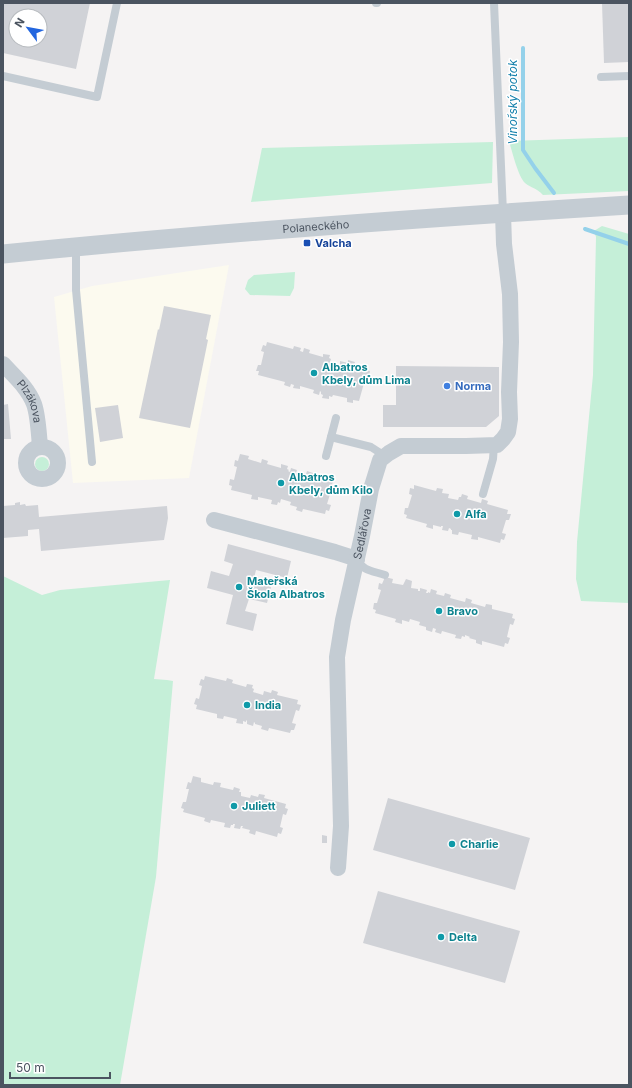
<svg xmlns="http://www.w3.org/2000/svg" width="632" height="1088" font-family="Inter,sans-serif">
<rect width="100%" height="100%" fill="#f5f3f3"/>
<polygon fill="#fcfaef" points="229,265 189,478 73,483 54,297 92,286"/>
<g fill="#c5efd8">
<path d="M629,137V191L543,195C537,188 531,188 525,183C518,176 512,151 509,141Z"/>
<polygon points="493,142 492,183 251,202 262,148"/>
<polygon points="602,226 629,234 629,603 581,601 576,579 577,542 593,375 596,237 594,231"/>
<polygon points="295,272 294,288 290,296 250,295 245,289 248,280 254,275"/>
<circle cx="42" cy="464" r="7"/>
<polygon points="3,576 42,595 60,590 170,580 154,679 167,680 173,681 156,877 120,1085 3,1085"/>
</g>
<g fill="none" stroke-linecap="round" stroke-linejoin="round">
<g stroke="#94d1ea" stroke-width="4">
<polyline points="523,48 523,150 535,168 554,193"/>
<polyline points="585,229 629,244"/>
</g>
</g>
<g fill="#d0d2d7" fill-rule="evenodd">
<path d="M3,3H90L76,69L3,53ZM16,16H40V40H16Z"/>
<polygon points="602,3 629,3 629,62 604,63"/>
<polygon points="164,306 211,315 206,339 208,340 190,428 139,418 158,329 159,330"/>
<polygon points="267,342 293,349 294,346 301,348 300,351 303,352 304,348 310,350 309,353 323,357 323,354 330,355 329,358 331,359 330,362 340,365 340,361 348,363 348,360 355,362 354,365 368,369 367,370 370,371 369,377 366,376 359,401 353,400 353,403 347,402 347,398 333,395 332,397 329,396 329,399 322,398 323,395 321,394 321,392 320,391 319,395 313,393 314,390 300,386 300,389 293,388 294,385 291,384 290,387 284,385 285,382 258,375 259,371 256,371 258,365 261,365 264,352 261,351 263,345 266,346"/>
<polygon points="396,366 499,367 499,416 486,427 383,427 383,405 396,405"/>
<polygon points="8,404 11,439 3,439 3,405"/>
<polygon points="118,405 123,438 100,442 95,408"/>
<polygon points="240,454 249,456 248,459 261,463 262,459 268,461 267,464 281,468 281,464 288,466 287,469 289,470 288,471 290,472 291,468 297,470 296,473 298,474 298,472 306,474 307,471 313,473 312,476 333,481 332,485 336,486 334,492 331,491 327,504 331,505 329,511 326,510 325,514 303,509 302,512 296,510 297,507 290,505 291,502 281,499 280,503 278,502 277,505 271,504 272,500 258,497 258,500 251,499 252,495 231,490 232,486 229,485 230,479 234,480 237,467 234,466 235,460 238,461"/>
<polygon points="414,485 436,491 437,488 443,489 442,493 449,494 448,498 458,500 459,497 461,497 462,494 468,496 467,499 481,503 482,499 488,501 487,504 508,510 507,514 511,514 509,520 506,520 502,533 506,534 504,540 501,539 500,543 478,537 478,540 471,539 472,535 459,532 458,535 452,534 452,530 451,530 451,529 449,528 448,531 442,530 443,526 441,526 441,527 433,525 433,529 426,527 427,524 406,518 407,515 404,514 405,508 408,508 412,495 409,494 410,488 414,489"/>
<polygon points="20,502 20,505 25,504 26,506 38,505 39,517 167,506 168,518 164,540 41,551 39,529 28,530 28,536 3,538 3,506 15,505 15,503"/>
<polygon points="228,544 291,561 287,578 256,570 253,582 271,587 267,603 249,599 245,611 257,614 253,631 226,624 233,595 207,588 211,571 229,576 233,564 224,561"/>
<polygon points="385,577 393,579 392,583 403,585 406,579 412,581 411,588 418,589 418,591 420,591 420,588 427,590 426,593 428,593 428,592 430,593 431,589 437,591 436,594 444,596 445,593 451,595 450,598 465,602 466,598 472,600 471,603 485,607 486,604 492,605 492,609 513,614 512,618 515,619 513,625 510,624 507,637 510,638 508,644 505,643 504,647 482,641 482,645 476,643 476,640 469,638 470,637 465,635 465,637 462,636 461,639 455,638 456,635 442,631 441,634 435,632 436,629 433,628 432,632 426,630 426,627 419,625 420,622 410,619 409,622 402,620 402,624 395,622 396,619 375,613 376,610 373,609 374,603 377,603 381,590 378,589 379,583 382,584"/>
<polygon points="205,676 226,681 227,678 233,680 232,683 246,687 247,684 253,685 252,688 254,689 253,692 263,695 264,691 271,693 272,690 278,692 277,695 298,700 297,704 301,705 299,711 296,710 292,723 296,724 294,730 291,730 290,733 269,728 268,731 261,729 262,726 255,724 255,723 254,722 253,726 247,724 247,721 246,720 246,722 243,721 243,724 236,723 237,719 224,716 223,719 217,718 217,714 196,709 197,705 194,704 196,698 199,699 202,686 199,685 201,679 204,680"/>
<polygon points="193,776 201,778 201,782 213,785 214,782 221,783 220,787 233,790 234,787 240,789 239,792 241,792 241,796 250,798 251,795 258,797 259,794 265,795 264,798 286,804 285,808 288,809 286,815 283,814 280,827 283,828 281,834 278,833 277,837 256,831 255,835 249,833 250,830 242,828 243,826 241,826 240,829 234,828 235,824 233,824 233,825 231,825 230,828 224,827 225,823 211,820 210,823 204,821 205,818 183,812 184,809 181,808 183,802 186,802 189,789 186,789 188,782 191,783"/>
<polygon points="388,798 530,838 515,890 373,850"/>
<polygon points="322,835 327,836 327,843 322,843"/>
<polygon points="378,891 520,931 505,983 363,943"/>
</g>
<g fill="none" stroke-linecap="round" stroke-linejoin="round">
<g stroke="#c4ccd3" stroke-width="8">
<polyline points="376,3 377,3"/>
<polyline points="494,3 503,213"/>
<polyline points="3,76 97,97 117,3"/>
<polyline points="601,77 629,76"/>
<polyline points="76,247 76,290 92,462"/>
<polyline points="331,437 336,418"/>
<polyline points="326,456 331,437 371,447 385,456"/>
<polyline points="483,494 493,459 494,445"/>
<path d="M357,560C363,571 373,571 385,575"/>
</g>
<g stroke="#c4ccd3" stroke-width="16">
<path id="s1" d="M3,364C14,376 28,388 34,404C38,415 39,435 40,447"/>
<circle cx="42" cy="463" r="16"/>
<polyline points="214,520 335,552 357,559"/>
<path id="s2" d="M338,868L341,826L337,657L343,620L362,536L371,489L380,460L389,453L401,446H466L497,445L503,439L508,432L510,419L509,392L511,342L510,294L504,244L503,213"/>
</g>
<path stroke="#c4ccd3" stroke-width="19" id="s3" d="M3,254C211,233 420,218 629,205"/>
</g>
<rect fill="#1a4fb4" stroke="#fff" stroke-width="1.5" x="303" y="239" width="8" height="8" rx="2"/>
<g fill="#0f9aa8" stroke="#fff" stroke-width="1.5">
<circle cx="314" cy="373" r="4"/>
<circle cx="281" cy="483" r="4"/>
<circle cx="457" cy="514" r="4"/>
<circle cx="239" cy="587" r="4"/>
<circle cx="439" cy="611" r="4"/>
<circle cx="247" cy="705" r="4"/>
<circle cx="234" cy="806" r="4"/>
<circle cx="452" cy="844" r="4"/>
<circle cx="441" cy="937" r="4"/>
</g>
<circle fill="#3f7fe0" stroke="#fff" stroke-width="1.5" cx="447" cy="386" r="4"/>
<g text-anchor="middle" stroke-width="3" stroke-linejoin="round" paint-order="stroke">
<g font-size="11" fill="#4b5460" stroke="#fff">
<text dy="4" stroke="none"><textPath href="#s3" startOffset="314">Polaneckého</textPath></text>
<text dy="4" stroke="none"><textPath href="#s1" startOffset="47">Plzákova</textPath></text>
<text dy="4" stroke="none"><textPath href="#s2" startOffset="337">Sedlářova</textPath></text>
</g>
<g font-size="11" font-weight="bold" fill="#164399" stroke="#fff" text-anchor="start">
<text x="315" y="247">Valcha</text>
</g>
<g font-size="11" font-weight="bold" fill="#0d838f" stroke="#fff" text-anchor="start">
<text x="322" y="371">Albatros<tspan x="322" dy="13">Kbely, dům Lima</tspan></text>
<text x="289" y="481">Albatros<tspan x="289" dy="13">Kbely, dům Kilo</tspan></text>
<text x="465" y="518">Alfa</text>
<text x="247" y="585">Mateřská<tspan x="247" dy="13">Škola Albatros</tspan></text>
<text x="447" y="615">Bravo</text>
<text x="255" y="709">India</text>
<text x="242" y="810">Juliett</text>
<text x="460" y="848">Charlie</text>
<text x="449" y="941">Delta</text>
</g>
<g font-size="11" font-weight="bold" fill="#366cbe" stroke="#fff" text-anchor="start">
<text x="455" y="390">Norma</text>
</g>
<g font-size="12" font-style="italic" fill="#127fab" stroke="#fff">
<text transform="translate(513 102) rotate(-90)" y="4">Vinořský potok</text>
</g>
</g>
<rect width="632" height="1088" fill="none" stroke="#4b5460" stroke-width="8"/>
<g transform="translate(28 28) rotate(302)"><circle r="19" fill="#ffffff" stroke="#b7bbbf"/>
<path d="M0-3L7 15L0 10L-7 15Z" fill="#2366df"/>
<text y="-6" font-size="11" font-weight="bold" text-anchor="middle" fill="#4b5460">N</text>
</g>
<path d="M10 1072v6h100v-6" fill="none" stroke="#4b5460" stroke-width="2"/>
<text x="16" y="1072" font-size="12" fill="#4b5460" stroke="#ffffff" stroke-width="3" paint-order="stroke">50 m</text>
</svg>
